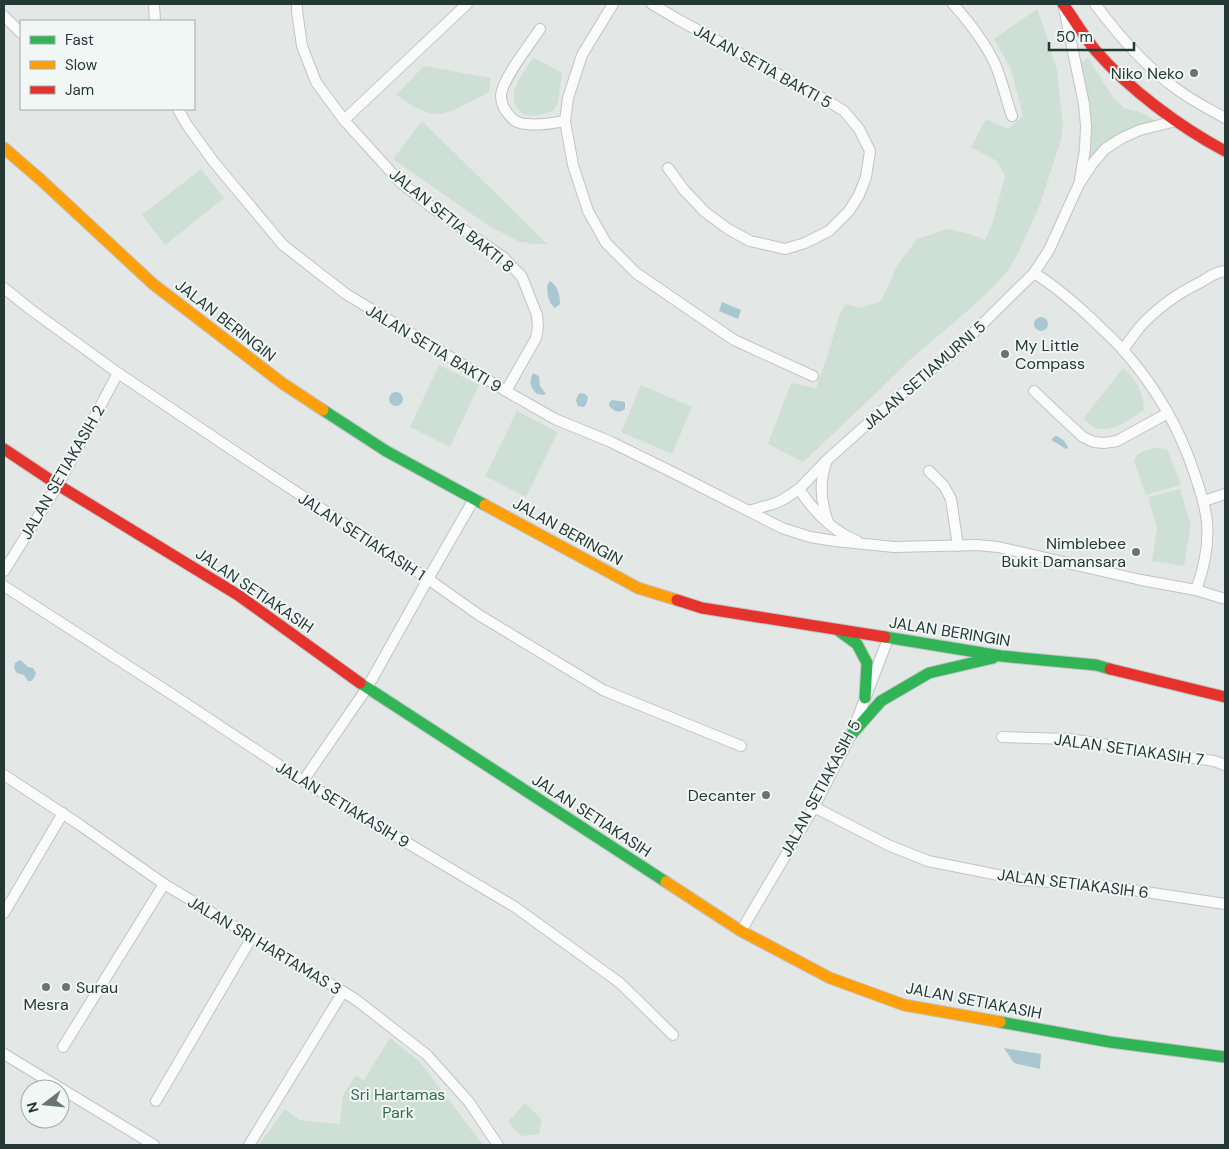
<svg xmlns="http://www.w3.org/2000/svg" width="1229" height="1149" font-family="'DM Sans',sans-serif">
<rect width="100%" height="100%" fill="#e3e7e6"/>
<g fill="#cedfd5">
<polygon points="1037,9 1046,34 1057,71 1063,125 1061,140 1039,207 1020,249 1008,271 986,294 957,320 913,357 872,397 803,462 768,444 791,383 816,388 828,354 840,313 846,304 861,308 881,301 897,266 917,239 948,229 970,234 985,240 992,225 1005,176 997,161 971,147 986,119 1008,129 1023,116 1011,69 994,39"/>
<path d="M533,57L562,73L558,102L554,110C542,116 523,120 516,106C514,102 513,97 514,91C518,79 527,68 533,57Z"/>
<polygon points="1088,58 1114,99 1124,108 1140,112 1159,123 1140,128 1085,170 1078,64"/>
<path d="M424,66L491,78L489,92C477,98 448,116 435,114C420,112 408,103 396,95Z"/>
<polygon points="422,121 547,244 533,244 518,241 489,226 393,159"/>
<polygon points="201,169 224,198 165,245 142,215"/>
<polygon points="439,365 479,385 450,447 410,427"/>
<path d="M1123,368C1136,378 1144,394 1144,410C1130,419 1109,436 1092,426C1089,424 1086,421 1083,419Z"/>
<polygon points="641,385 692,407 672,454 621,432"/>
<polygon points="517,411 558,432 526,497 485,476"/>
<path d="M1156,448L1167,449L1181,485L1146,495L1134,461C1137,451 1147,450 1156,448Z"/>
<polygon points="1180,489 1191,525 1184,566 1152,561 1157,528 1148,497"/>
<polygon points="390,1038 420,1062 483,1145 259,1145 285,1109 299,1120 340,1124 343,1095 355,1076 364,1080"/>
<polygon points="525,1103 542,1120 539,1134 521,1136 508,1122"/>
</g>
<g fill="#a9c7d1">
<path d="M550,281C558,286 560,295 560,304L555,308C547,301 548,295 547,286Z"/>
<polygon points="722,302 741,310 738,319 719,311"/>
<circle cx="1041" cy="324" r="7"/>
<path d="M533,373L539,376L540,386L546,394L544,395L537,394C531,388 528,383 533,373Z"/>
<circle cx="396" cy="399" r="7"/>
<path d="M580,393L585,394L588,397L586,405L583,407L578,406C575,401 576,397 580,393Z"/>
<path d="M612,400L625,402V409C618,414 614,411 609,406V403Z"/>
<path d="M1056,436C1062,438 1066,442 1068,448L1066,449L1051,440L1054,437Z"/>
<polygon points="20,660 24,663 28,667 33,668 36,673 34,678 31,681 28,681 24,675 17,673 14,668 15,663"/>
<polygon points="1004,1048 1041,1054 1040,1069 1014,1063"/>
</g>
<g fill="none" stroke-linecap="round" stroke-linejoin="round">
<defs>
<g id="street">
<polyline points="154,4 155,21"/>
<polyline points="297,4 297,11 302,46 316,82 344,120 400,182 434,209 503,257 522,277 537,315 538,327 536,338 506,391"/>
<polyline points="613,4 582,55 568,98 565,121 573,165 588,211 606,243 636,273 734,340 813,376"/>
<polyline points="652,4 679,20 831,103 844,111 859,129 870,151 866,177 859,195 849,211 829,231 805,243 785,249 750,241 728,229 705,212 684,190 668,168"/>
<path d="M953,4C969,22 985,42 995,64C1002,80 1006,99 1012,116"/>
<path d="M1095,4C1118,35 1147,68 1178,90C1193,101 1209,109 1225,118"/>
<polyline points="1064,8 1084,104 1086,126 1085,149 1080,179"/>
<polyline points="4,16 21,33"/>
<path d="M540,29C530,44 503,78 501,95C501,103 505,111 510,116C514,121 520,124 527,124C539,126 553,123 565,121"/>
<polyline points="178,109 187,125 213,161 283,245 346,294 506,391 555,419 611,442 674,473 782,528 810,537 835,541 894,547 977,545 998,547 1141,580 1196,590 1225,599"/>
<polyline points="344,120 467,4"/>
<path d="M1034,273C1057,287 1077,305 1096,323C1105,332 1115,341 1123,350C1155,386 1180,429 1195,475C1200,491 1206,506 1207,523C1209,546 1204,568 1196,590"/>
<polyline points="4,288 30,309 118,373 240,455 428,579 479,615 603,690 741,746"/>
<path d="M1123,350C1128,342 1134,335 1139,328C1156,309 1178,293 1201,282C1209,277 1216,272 1225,271"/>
<polyline points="1034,391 1056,412 1083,437 1094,442 1104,443 1117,441 1168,413"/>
<path d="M826,463C819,483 821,503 828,522"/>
<polyline points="929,471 944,486 951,499 958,546"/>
<path d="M799,489C814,512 832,531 857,541"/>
<polyline points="1204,501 1225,494"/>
<polyline points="749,511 776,503 784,499 799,489 827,460 884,409 917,381 954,352 1034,273 1049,250 1079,184 1093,163 1105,149 1122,138 1140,130 1176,121"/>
<polyline points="4,571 58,485 118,373"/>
<polyline points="4,586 173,695 303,781 515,907 620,983 673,1035"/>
<polyline points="1002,737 1069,739 1214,761 1225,765"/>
<polyline points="4,775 80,825 164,884 355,999 427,1055 469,1102 498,1145"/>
<polyline points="303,781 367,688 428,579 474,499"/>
<polyline points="814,807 888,845 928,861 1023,880 1106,886 1225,904"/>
<polyline points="4,913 63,813"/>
<polyline points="741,931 814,807 851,735 888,639"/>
<polyline points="63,1047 164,884"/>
<polyline points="4,1054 154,1145"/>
<polyline points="156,1101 252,937"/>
<polyline points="249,1145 343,992"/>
</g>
<g id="fast">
<polyline points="323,410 386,451 485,505"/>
<polyline points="839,631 857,644 867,663 865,698"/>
<polyline points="885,637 1001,656 1096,665 1110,669"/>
<polyline points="360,683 666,882"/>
<polyline points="851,735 881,701 929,673 993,658"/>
<polyline points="1000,1022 1110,1042 1225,1057"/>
</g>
<g id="slow">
<polyline points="4,148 41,180 153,284 282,383 323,410"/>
<polyline points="485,505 638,588 677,600"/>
<polyline points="666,882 741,931 830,978 904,1005 1000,1022"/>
</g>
<g id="jam">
<path d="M1063,4C1074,19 1084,37 1096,51C1130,90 1180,127 1225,151"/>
<polyline points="4,449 58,485 238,595 360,683"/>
<polyline points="677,600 702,608 885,637"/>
<polyline points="1110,669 1225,697"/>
</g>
</defs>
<use href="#street" stroke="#c0c4c3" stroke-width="12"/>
<use href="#fast" stroke="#c0c5c3" stroke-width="13"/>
<use href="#slow" stroke="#c0c5c3" stroke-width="13"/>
<use href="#jam" stroke="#c0c5c3" stroke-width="13"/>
<use href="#street" stroke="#fbfbfb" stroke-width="10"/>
<use href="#fast" stroke="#30b455" stroke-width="11"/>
<use href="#slow" stroke="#ff9f0a" stroke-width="11"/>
<use href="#jam" stroke="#e5322d" stroke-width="11"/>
</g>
<g fill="#677573" stroke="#f1f7f4" stroke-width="2">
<circle cx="1194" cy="73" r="5"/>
<circle cx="1005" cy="354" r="5"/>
<circle cx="1136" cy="552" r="5"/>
<circle cx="766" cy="795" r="5"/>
<circle cx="46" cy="987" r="5"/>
<circle cx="66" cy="987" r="5"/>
</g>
<g text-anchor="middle" stroke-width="4" stroke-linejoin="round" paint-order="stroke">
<g font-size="16" fill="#243835" stroke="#f1f7f4">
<text transform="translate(763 66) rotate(29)" y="6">JALAN SETIA BAKTI 5</text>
<text transform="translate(452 220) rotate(39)" y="6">JALAN SETIA BAKTI 8</text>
<text transform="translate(226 320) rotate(38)" y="6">JALAN BERINGIN</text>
<text transform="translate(434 348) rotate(31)" y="6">JALAN SETIA BAKTI 9</text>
<text transform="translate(924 375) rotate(-41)" y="6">JALAN SETIAMURNI 5</text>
<text transform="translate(62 472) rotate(-60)" y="6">JALAN SETIAKASIH 2</text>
<text transform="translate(568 531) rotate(29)" y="6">JALAN BERINGIN</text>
<text transform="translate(362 536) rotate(33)" y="6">JALAN SETIAKASIH 1</text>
<text transform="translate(255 590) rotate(34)" y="6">JALAN SETIAKASIH</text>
<text transform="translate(950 631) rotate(9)" y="6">JALAN BERINGIN</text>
<text transform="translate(1129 749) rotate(8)" y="6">JALAN SETIAKASIH 7</text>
<text transform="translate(820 788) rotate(-62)" y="6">JALAN SETIAKASIH 5</text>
<text transform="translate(343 804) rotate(31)" y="6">JALAN SETIAKASIH 9</text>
<text transform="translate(592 815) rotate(33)" y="6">JALAN SETIAKASIH</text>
<text transform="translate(1073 883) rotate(7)" y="6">JALAN SETIAKASIH 6</text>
<text transform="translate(265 945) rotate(31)" y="6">JALAN SRI HARTAMAS 3</text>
<text transform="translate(974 1000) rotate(11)" y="6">JALAN SETIAKASIH</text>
</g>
<g font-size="16" fill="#243835" stroke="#f1f7f4" text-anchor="end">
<text x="1184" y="79">Niko Neko</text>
<text x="1015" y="351" text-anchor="start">My Little<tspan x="1015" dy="18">Compass</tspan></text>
<text x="1126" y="549">Nimblebee<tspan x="1126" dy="18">Bukit Damansara</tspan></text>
<text x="756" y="801">Decanter</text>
<text x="76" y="993" text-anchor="start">Surau</text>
<text x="46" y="1010" text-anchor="middle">Mesra</text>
</g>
<g font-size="16" fill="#33694e" stroke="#f1f7f4">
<text x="398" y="1100">Sri Hartamas<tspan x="398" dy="18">Park</tspan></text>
</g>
</g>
<rect width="1229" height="1149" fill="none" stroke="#243835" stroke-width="10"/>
<rect x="20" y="20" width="175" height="90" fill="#f1f7f4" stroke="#9faba8"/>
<rect x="30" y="36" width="25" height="8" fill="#30b455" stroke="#9faba8"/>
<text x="65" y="45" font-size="15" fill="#243835">Fast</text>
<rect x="30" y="61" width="25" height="8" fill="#ff9f0a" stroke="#9faba8"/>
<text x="65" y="70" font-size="15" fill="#243835">Slow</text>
<rect x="30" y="86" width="25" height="8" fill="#e5322d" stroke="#9faba8"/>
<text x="65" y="95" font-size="15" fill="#243835">Jam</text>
<g transform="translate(45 1104) rotate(254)"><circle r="24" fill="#f1f7f4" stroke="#9faba8"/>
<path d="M0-4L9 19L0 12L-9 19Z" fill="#677573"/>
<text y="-8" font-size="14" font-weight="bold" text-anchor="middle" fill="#243835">N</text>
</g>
<path d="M1049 42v8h85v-8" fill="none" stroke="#243835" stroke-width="2.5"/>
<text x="1056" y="42" font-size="15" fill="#243835" stroke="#f1f7f4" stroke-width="4" paint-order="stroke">50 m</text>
</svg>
